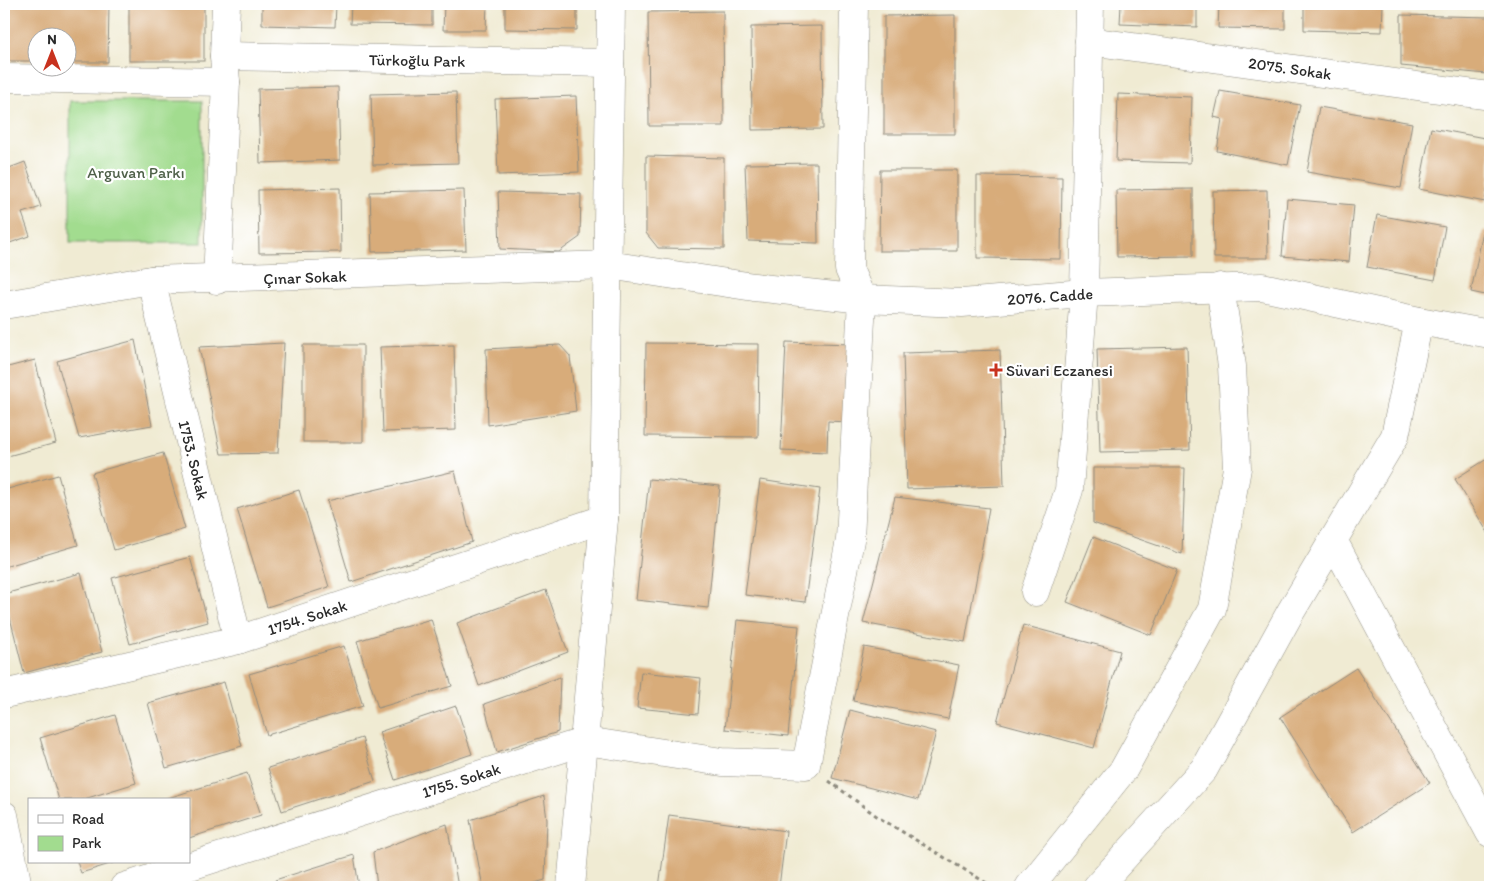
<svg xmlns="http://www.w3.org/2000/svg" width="1494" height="891" font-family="Itim,sans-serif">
<rect width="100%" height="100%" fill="#fff"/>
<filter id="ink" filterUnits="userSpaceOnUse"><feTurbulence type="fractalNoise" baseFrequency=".02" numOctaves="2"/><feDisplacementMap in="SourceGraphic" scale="10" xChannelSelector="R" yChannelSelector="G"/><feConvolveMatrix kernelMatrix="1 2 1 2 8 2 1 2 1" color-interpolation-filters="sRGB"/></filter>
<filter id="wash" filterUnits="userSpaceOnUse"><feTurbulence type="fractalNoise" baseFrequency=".0096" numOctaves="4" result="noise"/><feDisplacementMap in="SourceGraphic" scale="20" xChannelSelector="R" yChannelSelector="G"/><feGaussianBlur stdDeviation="1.12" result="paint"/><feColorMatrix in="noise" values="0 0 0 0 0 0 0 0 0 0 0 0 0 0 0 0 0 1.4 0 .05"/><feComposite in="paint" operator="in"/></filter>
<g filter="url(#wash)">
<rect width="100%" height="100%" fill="#f0ebd3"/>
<rect fill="#a2dc8f" stroke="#66845d" x="70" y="101" width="132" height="142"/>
<g id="blocks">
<g fill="#d8ac7a">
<polygon points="4,4 109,4 108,62 68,62 68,38 38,38 38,61 4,61"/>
<rect x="129" y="4" width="75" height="57"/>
<polygon points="262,4 336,4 335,27 262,25"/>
<polygon points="351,4 432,4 432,25 350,24"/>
<polygon points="444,4 487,4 486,30 443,30"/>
<polygon points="505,4 577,4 577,30 505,29"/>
<polygon points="1121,4 1197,4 1197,27 1120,24"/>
<polygon points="1219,4 1285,4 1285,29 1218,28"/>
<polygon points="1304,4 1383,4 1382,32 1304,30"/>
<polygon points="723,11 724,126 649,126 648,12"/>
<polygon points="955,15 955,134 884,134 884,16"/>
<polygon points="1401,15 1490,17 1487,74 1401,66"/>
<polygon points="822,26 823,129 752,130 751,27"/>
<polygon points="338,87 340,160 260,163 258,89"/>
<polygon points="1220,91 1300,105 1288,165 1217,151 1222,119 1214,117"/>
<polygon points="456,92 458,163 373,165 371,94"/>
<polygon points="1118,94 1192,97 1190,163 1116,161"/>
<polygon points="576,96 579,172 498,175 495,99"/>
<polygon points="1319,107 1412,123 1401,188 1307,172"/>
<polygon points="1431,128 1490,139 1490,175 1485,202 1419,189"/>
<polygon points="646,156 724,158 724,249 658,248 646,233"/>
<polygon points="25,162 41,207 22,213 30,236 4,245 4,170"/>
<polygon points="817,163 818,243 748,241 745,164"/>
<polygon points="880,170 957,170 957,251 879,251"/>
<polygon points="977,176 1062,177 1061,259 977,258"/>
<polygon points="340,188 341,252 259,253 258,190"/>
<polygon points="1193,189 1193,256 1117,257 1116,190"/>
<polygon points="464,190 466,250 372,252 370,192"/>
<polygon points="1267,190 1268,258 1214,258 1213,191"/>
<polygon points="498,192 581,194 580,237 559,252 500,249"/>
<polygon points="1287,199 1354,205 1349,262 1282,256"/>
<polygon points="1377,215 1445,227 1435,280 1367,267"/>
<polygon points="1483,231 1490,232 1490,296 1471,292"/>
<polygon points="135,340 152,425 79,438 57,361"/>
<polygon points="786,342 851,344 847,422 828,421 827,452 781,450"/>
<polygon points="284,343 278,453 221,454 199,347"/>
<polygon points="646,343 759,344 758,437 645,436"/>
<rect x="303" y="345" width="60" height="97"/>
<polygon points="454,345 456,430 383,432 380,347"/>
<polygon points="560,345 570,356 576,411 488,425 486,349"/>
<polygon points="1187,347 1190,450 1100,452 1097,349"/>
<polygon points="1000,350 1004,486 907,489 903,353"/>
<polygon points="35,360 56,443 4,457 4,368"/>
<polygon points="163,453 185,529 114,550 92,473"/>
<polygon points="1490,457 1490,536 1455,479"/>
<polygon points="1093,468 1185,468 1182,554 1093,523"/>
<polygon points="455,471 472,542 351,582 327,501"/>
<polygon points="58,475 78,545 4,567 4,490"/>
<polygon points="649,479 720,486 708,608 636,600"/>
<polygon points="760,480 820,489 805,602 745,595"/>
<polygon points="299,490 329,587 267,607 237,509"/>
<polygon points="895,497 989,508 965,642 863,623"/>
<polygon points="1093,537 1177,570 1151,635 1067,602"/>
<polygon points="190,557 208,622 130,644 112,578"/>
<polygon points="81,573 102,652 24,673 4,594"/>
<polygon points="546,590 568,652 479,686 457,623"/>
<polygon points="431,619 452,686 378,708 357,641"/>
<polygon points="737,620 799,626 788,736 725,729"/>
<polygon points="1023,625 1120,651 1094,748 997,722"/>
<polygon points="344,646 363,706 267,735 249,674"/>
<polygon points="864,647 959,665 948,719 853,701"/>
<polygon points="1356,668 1430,783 1353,832 1280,717"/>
<polygon points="641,672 701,678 698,714 637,708"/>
<polygon points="560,677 558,732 497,752 484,704"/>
<polygon points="224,682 242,746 166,768 148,703"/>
<polygon points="456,706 472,754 395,780 379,732"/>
<polygon points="850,710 936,732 918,800 832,778"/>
<polygon points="115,715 136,783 81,800 59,800 40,738"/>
<polygon points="362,738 375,781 282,811 268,768"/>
<polygon points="247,773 261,815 189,838 189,800 165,799"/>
<polygon points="544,796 547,820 545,880 521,887 483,887 470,820"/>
<polygon points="669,815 786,831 779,887 659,887"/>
<polygon points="447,824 458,887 377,887 373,852"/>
<polygon points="354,855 359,887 276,887 275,880"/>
<polygon points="77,862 113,862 113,863 81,873"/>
</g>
</g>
</g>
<g filter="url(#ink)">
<use href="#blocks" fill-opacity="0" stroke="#8e8b7f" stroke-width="1"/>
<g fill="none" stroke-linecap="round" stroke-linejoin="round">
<defs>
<g id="minor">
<polyline points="1089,41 1490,96"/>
<polyline points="224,56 610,63"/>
<polyline points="4,78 226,82"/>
<polyline points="151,280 238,640"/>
<polyline points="217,280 226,82 224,56 226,4"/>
<polyline points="4,305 151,280 608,265 754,287 862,299 962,303 1084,293 1262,287 1419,321 1490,334"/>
<polyline points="1333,540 1490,833"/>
<polyline points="1035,592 1069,490 1084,293 1090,4"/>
<polyline points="4,694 238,640 604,519"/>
<polyline points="4,815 18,887"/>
<polyline points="124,887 586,741 722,762 806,765 850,540 862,299 849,269 854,4"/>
<polyline points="571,887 604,519 611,4"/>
<polyline points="1029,887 1124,769 1212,609 1237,468 1232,366 1220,287"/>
<polyline points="1097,887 1204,769 1290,613 1395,436 1419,321"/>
</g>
</defs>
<use href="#minor" stroke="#8e8b7f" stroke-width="29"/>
<polyline stroke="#8e8b7f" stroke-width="3" stroke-dasharray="4 4" stroke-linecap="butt" points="829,781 878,817 993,887"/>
<use href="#minor" stroke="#fff" stroke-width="28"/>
</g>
</g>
<path fill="#c8321e" stroke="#fff" stroke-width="2" d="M993.5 362.5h5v5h5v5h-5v5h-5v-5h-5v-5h5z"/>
<g text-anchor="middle" stroke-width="4.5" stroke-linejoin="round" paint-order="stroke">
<g font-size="16" fill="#2b2b2b" stroke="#fff">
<text transform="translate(417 60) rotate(1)" y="6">Türkoğlu Park</text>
<text transform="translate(1290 68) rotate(8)" y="6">2075. Sokak</text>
<text transform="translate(305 277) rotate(-2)" y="6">Çınar Sokak</text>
<text transform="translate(1050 296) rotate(-4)" y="6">2076. Cadde</text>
<text transform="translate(194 460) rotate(76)" y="6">1753. Sokak</text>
<text transform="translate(307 617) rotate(-18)" y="6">1754. Sokak</text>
<text transform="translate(461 780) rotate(-18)" y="6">1755. Sokak</text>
</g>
<g font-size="16" fill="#4f6049" stroke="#fff">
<text x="136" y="178">Arguvan Parkı</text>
</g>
<g font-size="16" fill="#2b2b2b" stroke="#fff" text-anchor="start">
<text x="1006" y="376">Süvari Eczanesi</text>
</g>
</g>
<rect width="1494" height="891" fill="none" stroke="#fff" stroke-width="20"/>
<rect x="28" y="798" width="162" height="65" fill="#ffffff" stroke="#aaaaaa"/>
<rect x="38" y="815" width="25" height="8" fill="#ffffff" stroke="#aaaaaa"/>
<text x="72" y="824" font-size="15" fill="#2b2b2b">Road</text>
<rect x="38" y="836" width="25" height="15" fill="#a2dc8f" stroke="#aaaaaa"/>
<text x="72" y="848" font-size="15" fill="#2b2b2b">Park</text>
<g transform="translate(52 52)"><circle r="24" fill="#ffffff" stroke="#aaaaaa"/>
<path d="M0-4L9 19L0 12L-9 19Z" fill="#c8321e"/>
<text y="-8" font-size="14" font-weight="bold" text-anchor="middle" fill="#2b2b2b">N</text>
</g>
</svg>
